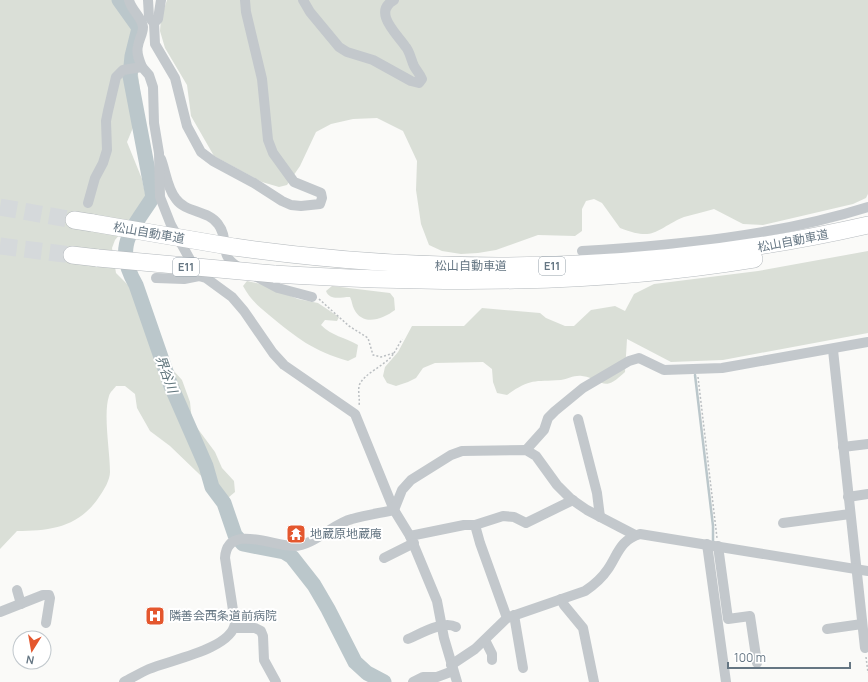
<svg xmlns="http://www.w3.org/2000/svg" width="868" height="682" font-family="Manrope,'Noto Sans JP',sans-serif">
<rect width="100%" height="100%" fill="#fafaf8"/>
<g fill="#dadfd7">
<path d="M0,0H112L132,27L142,106L127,142L142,179L146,198L133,218L115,240L112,248L116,273L132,289L157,358L172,369L182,380L190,402L192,421L215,452L222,468L234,481L235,492L229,497L222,496L170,446L150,431L137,408L135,394L125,386H116C114,389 110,392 109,396C103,414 110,451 110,472C110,480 104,490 99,497C79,527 51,531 17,531L0,549Z"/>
<path d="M167,0H868V194L866,198L853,204L763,225L743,224L714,209C705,212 694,214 684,217C655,229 656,242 620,228L602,203L594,199L586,201L582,209V231L575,236L538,235L496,250L478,253L461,254L442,251L429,245L421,224L416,190L417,161L403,131L377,118L353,119L331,124L316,132L300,166L287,185L279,187L262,182L214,156L191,116L187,85L165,48L160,31L161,18Z"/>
<path d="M868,251V333L723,360L671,362L627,339L625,372C602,394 604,379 582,376C574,375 568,379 561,380C533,382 531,378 507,395L497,393L493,382L492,369L483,362L435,363L423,368L416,378L408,382L396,386L387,383L383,376L385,367L398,352L412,326H464L482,308L540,313L546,318L565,326H574L591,310L615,306L625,311L634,294L654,284L758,271Z"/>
<path d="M247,281L261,284L298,299L318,303L339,317L337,321L325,320L321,325C332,336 344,337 358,345L356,357L348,361C313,351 297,338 269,315C258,306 250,299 243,286Z"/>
<path d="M332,286L390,293L394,298L395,310C383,319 363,327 354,309C352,305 352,301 350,297C340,297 330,301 326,291Z"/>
</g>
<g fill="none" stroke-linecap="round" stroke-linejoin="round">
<polyline stroke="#bbc7cb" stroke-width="2.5" points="695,375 713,526 713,543"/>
<path stroke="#bbc7cb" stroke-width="15" d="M119,0L139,28L132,56L130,76L153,197C132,230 113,246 136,285L171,386L206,466L212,487L224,503L235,535L243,544L284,552L292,557L314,585L328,609L355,662L367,673L384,682"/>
<g stroke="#d5d9db" stroke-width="17" stroke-dasharray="17 8" stroke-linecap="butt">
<polyline points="0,207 74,220"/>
<polyline points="0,246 72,255"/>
</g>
<defs>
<g id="motorway">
<polyline points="74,220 93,223"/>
<path d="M234,247C447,277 658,273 868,225"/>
<polyline points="72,255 98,258"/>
<path d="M274,274C434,284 596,285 754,259"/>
</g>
</defs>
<use href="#motorway" stroke="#b4b9bd" stroke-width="18"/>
<g stroke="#bbbfc2" stroke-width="1.5" stroke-dasharray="2 2" stroke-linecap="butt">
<path d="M319,299L349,326L368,338L373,355L381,357L394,353C386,366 363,373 359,386C358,393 360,399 359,406"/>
<polyline points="394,353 402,339"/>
<polyline points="698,377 717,538"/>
<polyline points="866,657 868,673"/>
</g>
<g stroke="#c3c8cc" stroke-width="10">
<path d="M129,0C131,10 142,17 143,27C143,34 139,39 138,46C136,53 139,60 142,67"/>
<polyline points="148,0 149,17 154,23 155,44 175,78 187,126 201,152 213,161 254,183 282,201 291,205 301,206 320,204 322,198 321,193 294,182 273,153 268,140 262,79 246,12 245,0"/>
<path d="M303,0L310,12L339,47L347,52L373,60L411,81L419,83L422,79C420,74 416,70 414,66C411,60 410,51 405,46C397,34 372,12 394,0"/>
<polyline points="154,23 158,19 161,0"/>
<path d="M161,159C166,172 167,188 176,199C186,213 208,210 218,224C231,241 216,255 240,268"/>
<polyline points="88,203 95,178 103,163 107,150 106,121 108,111 116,77 123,70 142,67 149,75 153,87 154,123 159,153 160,197 171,225 199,276 206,278 232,297 244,311 273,353 284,365 355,414 394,510 410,536 437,601 444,638 457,682"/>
<path d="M582,251C678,245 776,236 868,207"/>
<polyline points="255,276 278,288 312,297"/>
<polyline points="156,278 184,279 199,276"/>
<polyline points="833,350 865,648"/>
<polyline points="578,419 597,493 600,517"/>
<polyline points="843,447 868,444"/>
<polyline points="526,450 544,430 548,418 555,411 583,388 629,361 639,358 664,370 722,368 868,342"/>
<polyline points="848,497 868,494"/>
<polyline points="783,523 850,514"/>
<polyline points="475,525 480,543 507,618"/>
<polyline points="410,536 464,525 475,525 503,516 514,517 526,523 573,500"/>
<polyline points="707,544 726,682"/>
<polyline points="718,546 728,619 750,616 757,663"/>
<polyline points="384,558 414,543"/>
<polyline points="17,590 21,604"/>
<polyline points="561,599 564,605 583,628 594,682"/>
<polyline points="0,612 43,595 49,595 50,598 46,623"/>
<polyline points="514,615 523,668"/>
<polyline points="235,628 255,628 261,631 263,636 264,660 276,682"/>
<polyline points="827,629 862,624"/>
<path d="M408,639C420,634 443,620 456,627"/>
<polyline points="485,640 492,654 492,660"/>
<path d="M451,665L475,649L507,618L585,591C594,585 602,578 608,569C618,554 620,540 640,534L868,571"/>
<path d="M124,682C132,678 140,673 149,669C170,660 232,649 235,623L225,558C227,523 272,546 294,546C313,546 334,523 352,519C366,515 380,513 394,510L402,490L411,480L451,455L462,451L526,450L536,456L557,485L571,499L587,510L635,535"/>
<polyline points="413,682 423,677 437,677 453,671"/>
</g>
<use href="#motorway" stroke="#fff" stroke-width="17"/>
<defs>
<g id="motorway-bridge">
<polyline points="93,223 234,247"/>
<polyline points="98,258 274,274"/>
</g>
</defs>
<use href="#motorway-bridge" stroke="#b4b9bd" stroke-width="18" stroke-linecap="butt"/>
<use href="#motorway-bridge" stroke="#fff" stroke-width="17"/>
</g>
<defs>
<symbol id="temple-square" viewBox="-11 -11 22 22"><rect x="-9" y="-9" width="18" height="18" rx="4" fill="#e4572e" stroke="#fff"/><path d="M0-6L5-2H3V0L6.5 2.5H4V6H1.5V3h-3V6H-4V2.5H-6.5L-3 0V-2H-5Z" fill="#fff"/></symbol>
<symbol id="hospital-square" viewBox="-11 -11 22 22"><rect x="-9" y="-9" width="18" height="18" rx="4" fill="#e4572e" stroke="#fff"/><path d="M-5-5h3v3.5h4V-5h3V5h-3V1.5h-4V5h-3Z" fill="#fff"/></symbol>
</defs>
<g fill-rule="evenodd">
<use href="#temple-square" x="285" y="523" width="22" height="22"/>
<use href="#hospital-square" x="144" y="605" width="22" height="22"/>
</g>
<g text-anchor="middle" stroke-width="4" stroke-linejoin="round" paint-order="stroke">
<g fill="#fff" stroke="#939fa8" stroke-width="1">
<rect x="539" y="257" width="26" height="18" rx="3"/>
<rect x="173" y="258" width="26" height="18" rx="3"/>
</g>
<g font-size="11" font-weight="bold" fill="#657683">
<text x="552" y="270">E11</text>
<text x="186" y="271">E11</text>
</g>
<g font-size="12" fill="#657683" stroke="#fff">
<text transform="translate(149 233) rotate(10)" y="4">松山自動車道</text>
<text transform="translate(793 241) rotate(-11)" y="4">松山自動車道</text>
<text x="471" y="270">松山自動車道</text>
</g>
<g font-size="12" fill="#657683" stroke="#fff" text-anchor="start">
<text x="310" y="538">地蔵原地蔵庵</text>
<text x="169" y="620">隣善会西条道前病院</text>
</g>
<g font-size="13" font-style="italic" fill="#60757c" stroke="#fff">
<text transform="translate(167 374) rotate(70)" y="5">界谷川</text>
</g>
</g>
<g transform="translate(32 650) rotate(191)"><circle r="19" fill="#ffffff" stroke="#c1c8cd"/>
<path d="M0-3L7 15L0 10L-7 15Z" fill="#e4572e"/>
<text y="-6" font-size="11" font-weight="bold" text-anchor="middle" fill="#657683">N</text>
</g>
<path d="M728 662v6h122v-6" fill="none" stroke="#657683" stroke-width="2"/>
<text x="734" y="662" font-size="12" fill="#657683" stroke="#ffffff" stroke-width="3" paint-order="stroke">100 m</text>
</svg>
